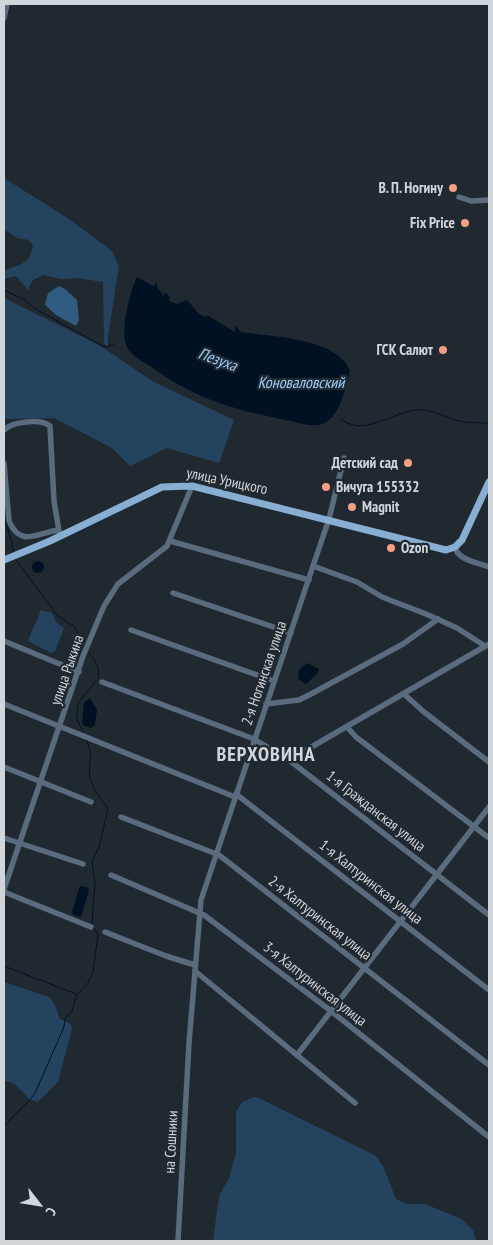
<svg xmlns="http://www.w3.org/2000/svg" width="493" height="1245" font-family="'PT Sans Narrow',sans-serif">
<rect width="100%" height="100%" fill="#212930"/>
<g fill="#24435e">
<path d="M4,178L69,219L112,251L119,266L108,336V347L104,344L103,282L78,278L61,279L43,275L33,280L28,290L16,276L4,279V271C21,263 28,266 33,246L29,240L17,238L4,229Z"/>
<polygon points="4,298 99,345 154,382 234,420 219,463 167,448 130,466 112,448 54,418 4,419"/>
<polygon points="41,610 52,613 57,623 64,628 55,651 51,653 28,641"/>
<path d="M4,982L49,997L55,1005L60,1019L71,1024L72,1029L58,1082L38,1102L30,1100C21,1091 18,1083 4,1081Z"/>
<polygon points="254,1097 259,1098 376,1156 383,1166 396,1199 407,1204 425,1204 462,1219 473,1230 476,1241 213,1241 219,1196 229,1178 236,1153 236,1112 242,1102"/>
</g>
<polygon fill="#315c82" points="59,286 65,289 77,300 79,320 76,326 56,315 45,305 48,293"/>
<g fill="#001124">
<path d="M137,277L153,286L157,283V287L164,296L165,292L170,297L169,301L178,304L187,300L199,314L206,317L207,315L235,332V325L241,332C271,337 337,337 350,371C345,389 341,415 323,424C312,428 296,422 286,420C233,409 197,400 153,368C143,361 133,358 127,347C119,332 130,292 137,277Z"/>
<circle cx="38" cy="567" r="6"/>
<polygon points="307,663 319,669 318,673 306,684 298,679 299,670"/>
<polygon points="90,698 97,710 95,725 91,728 84,726 82,722 84,702"/>
<polygon points="80,886 87,887 89,890 81,917 73,915 72,912"/>
</g>
<g fill="none" stroke-linecap="round" stroke-linejoin="round">
<g stroke="#001124" stroke-width="1">
<polyline points="4,290 25,300 34,308 104,347 114,345"/>
<path d="M341,419C362,437 393,413 415,410C431,408 444,417 459,421C468,423 479,423 489,423"/>
<polyline points="4,516 11,540"/>
<polyline points="12,542 13,552"/>
<polyline points="16,560 57,615 75,627 83,646"/>
<path d="M88,653C95,658 101,670 98,679"/>
<polyline points="83,732 77,719 78,703 96,681"/>
<polyline points="4,966 76,994"/>
<path d="M4,1126L30,1100L36,1091L64,1027L65,1019L72,1011L76,996L88,983L93,972L98,935L92,924L95,884L92,862L99,847L108,809C102,799 93,791 90,778C87,761 95,760 86,739"/>
</g>
<g stroke="#596b7d" stroke-width="5.5">
<polyline points="4,18 7,4"/>
<polyline points="459,197 471,201 489,200"/>
<path d="M4,430C12,422 40,418 50,426L54,501L60,537"/>
<path d="M4,463L9,521C20,547 36,534 58,530"/>
<polyline points="170,541 309,580"/>
<path d="M455,547C457,560 479,563 489,567"/>
<polyline points="313,566 357,582 382,597 426,614 457,628 485,646"/>
<polyline points="173,593 291,633"/>
<polyline points="131,630 274,681"/>
<polyline points="4,641 79,672"/>
<polyline points="102,682 254,739 289,760 489,915"/>
<polyline points="404,694 424,712 489,762"/>
<polyline points="4,704 235,797"/>
<polyline points="266,704 299,700 311,694 403,644 438,619"/>
<polyline points="347,727 356,737 489,838"/>
<polyline points="289,760 489,644"/>
<polyline points="4,767 91,802"/>
<polyline points="236,794 489,990"/>
<polyline points="121,817 219,855 489,1065"/>
<polyline points="4,838 83,864"/>
<polyline points="111,875 204,915 331,1011 489,1137"/>
<polyline points="4,889 83,656 104,606 118,584 167,546 192,486"/>
<polyline points="4,892 91,927"/>
<polyline points="105,932 166,956 195,965"/>
<polyline points="195,971 355,1103"/>
<polyline points="297,1055 489,807"/>
<polyline points="178,1241 189,1043 201,900 313,566 329,519 344,458"/>
</g>
<polyline stroke="#88afd3" stroke-width="7" points="4,560 50,541 162,487 192,486 446,550 455,547 462,540 489,482"/>
</g>
<g fill="#f39f85" stroke="#212930" stroke-width="2">
<circle cx="453" cy="188" r="5"/>
<circle cx="465" cy="223" r="5"/>
<circle cx="443" cy="350" r="5"/>
<circle cx="408" cy="463" r="5"/>
<circle cx="326" cy="487" r="5"/>
<circle cx="352" cy="507" r="5"/>
<circle cx="391" cy="548" r="5"/>
</g>
<g text-anchor="middle" stroke-width="4.5" stroke-linejoin="round" paint-order="stroke">
<g font-size="15" font-weight="bold" fill="#d1d6db" stroke="#212930" text-anchor="end">
<text x="443" y="193">В. П. Ногину</text>
<text x="455" y="228">Fix Price</text>
<text x="433" y="355">ГСК Салют</text>
<text x="398" y="468">Детский сад</text>
<text x="336" y="492" text-anchor="start">Вичуга 155332</text>
<text x="362" y="512" text-anchor="start">Magnit</text>
<text x="401" y="553" text-anchor="start">Ozon</text>
</g>
<g font-size="15" fill="#d1d6db" stroke="#212930">
<text transform="translate(227 481) rotate(12)" y="5">улица Урицкого</text>
<text transform="translate(67 670) rotate(-71)" y="5">улица Рыкина</text>
<text transform="translate(264 673) rotate(-71)" y="5">2-я Ногинская улица</text>
<text transform="translate(376 811) rotate(38)" y="5">1-я Гражданская улица</text>
<text transform="translate(371 882) rotate(38)" y="5">1-я Халтуринская улица</text>
<text transform="translate(320 918) rotate(38)" y="5">2-я Халтуринская улица</text>
<text transform="translate(315 984) rotate(38)" y="5">3-я Халтуринская улица</text>
<text transform="translate(171 1142) rotate(-87)" y="5">на Сошники</text>
</g>
<g font-size="16" font-style="italic" fill="#99cdfd" stroke="#212930">
<text transform="translate(218 359) rotate(20)" y="6">Пезуха</text>
<text x="301" y="388">Коноваловский</text>
</g>
<g font-size="20" font-weight="bold" letter-spacing="1" fill="#d1d6db" stroke="#212930">
<text x="266" y="761">ВЕРХОВИНА</text>
</g>
</g>
<rect width="493" height="1245" fill="none" stroke="#d1d6db" stroke-width="10"/>
<g transform="translate(40 1205) rotate(121)" stroke="#212930" stroke-width="4" paint-order="stroke">
<path d="M0-4L9 19L0 12L-9 19Z" fill="#d1d6db"/>
<text y="-8" font-size="14" font-weight="bold" text-anchor="middle" fill="#d1d6db">С</text>
</g>
</svg>
